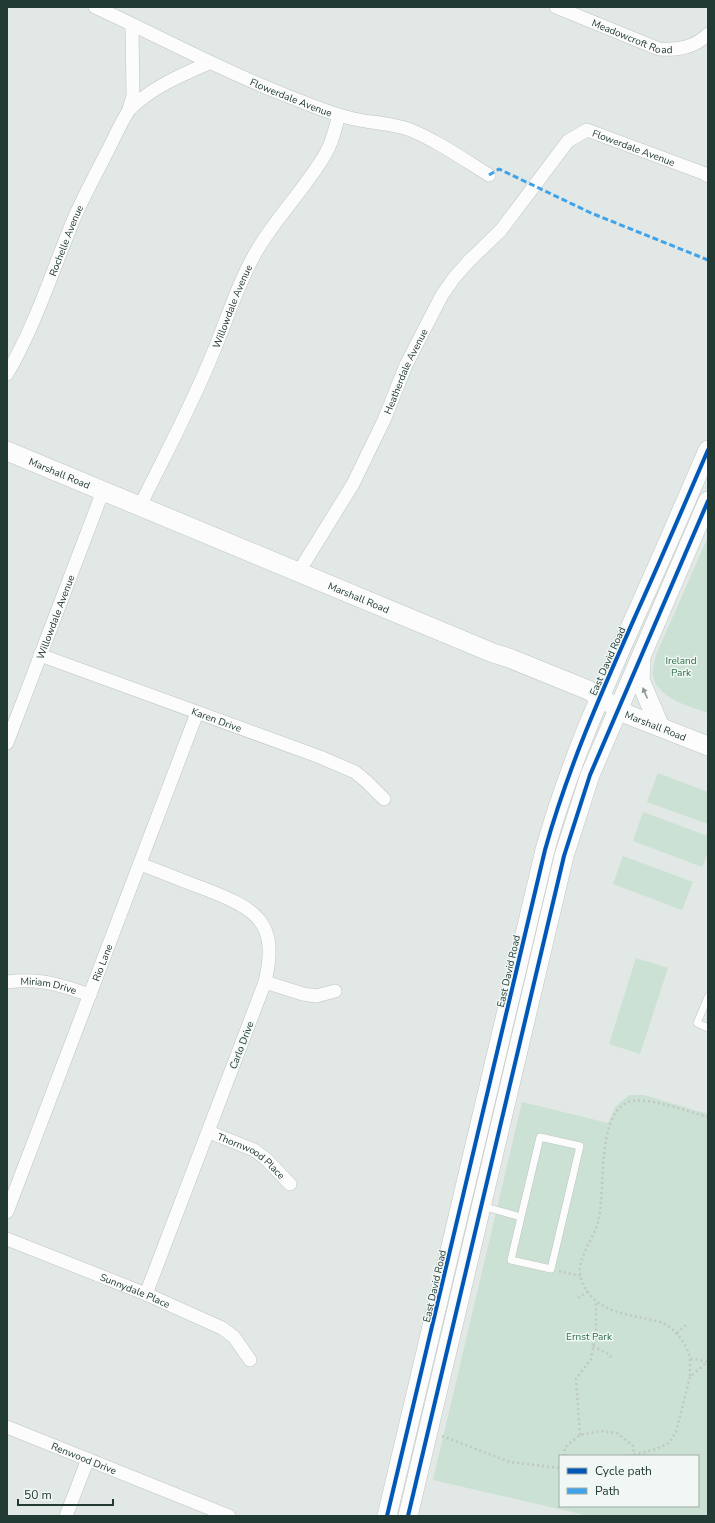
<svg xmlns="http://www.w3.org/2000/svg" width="715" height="1523" font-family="'Nunito Sans',sans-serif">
<rect width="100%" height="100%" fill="#e2e8e5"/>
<g fill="#cbe1d3" fill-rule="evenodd">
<path d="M708,537V713C689,706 658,699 653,676C652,669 655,661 656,655Z"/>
<polygon points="658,773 708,792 708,824 647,802"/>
<polygon points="643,812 708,836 708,852 702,867 633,841"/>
<polygon points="623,856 693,882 682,910 613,884"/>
<polygon points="636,958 668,968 640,1054 609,1044"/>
<path d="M629,1095H644L708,1114V1516H589L433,1480L522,1102L608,1123L615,1107ZM560,1456H698V1506H560Z"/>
</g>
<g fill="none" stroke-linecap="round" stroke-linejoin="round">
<defs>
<g id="lane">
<polyline points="708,997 697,1023 708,1028"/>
<polyline points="482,1206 521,1217 540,1137 580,1146 551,1269 511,1260 521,1217"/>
</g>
<g id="street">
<path id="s1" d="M95,7C159,36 220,70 285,95C308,104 330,114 354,119C372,123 390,123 408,129C436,140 463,159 489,175"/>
<path id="s2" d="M556,7L659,49C678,50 694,48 708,34"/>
<polyline points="129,109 133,96 132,25"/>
<path id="s3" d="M7,374C35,326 52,272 73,221C83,197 96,174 108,150C113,141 125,113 131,108C153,87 181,75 209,63"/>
<path id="s4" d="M140,506C165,455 192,405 213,353C227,319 238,283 256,252C276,217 306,188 326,153C333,141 335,128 339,115"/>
<path id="s5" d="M298,573L353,484L384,420L406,365L442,295L454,278L468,262L501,230L568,141L587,130L703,173L708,176"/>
<path id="s6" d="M40,655L320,757L355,772L366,781L384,799"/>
<path id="s7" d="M7,743L103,491"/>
<path d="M140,864C162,872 183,881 205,889C257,909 279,922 265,982L146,1294"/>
<path id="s8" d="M7,982C41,978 58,984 90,995"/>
<polyline points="265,982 303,994 316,996 335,991"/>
<path id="s9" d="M209,1132L254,1150L266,1159L290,1184"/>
<path id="s10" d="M7,1212L197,713"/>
<path id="s11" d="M7,1239L146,1294L222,1328L234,1337L250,1360"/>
<path id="s12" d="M7,1427L229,1516"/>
<polyline points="66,1516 88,1459"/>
</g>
<g id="secondary">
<path id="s13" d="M7,451L493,653L509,658L588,690L629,715L708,746"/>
<polyline points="641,661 640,680 660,727"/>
<path d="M387,1516L545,850C568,767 603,689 638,610C662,557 685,503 708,450"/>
<polyline points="408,1516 564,856 590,775 708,501"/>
</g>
</defs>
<use href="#lane" stroke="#bfc5c2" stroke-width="8"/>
<use href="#street" stroke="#bfc5c2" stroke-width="14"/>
<use href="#secondary" stroke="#bec6c3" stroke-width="20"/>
<g stroke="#c0c8c5" stroke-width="2.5" stroke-dasharray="2 3" stroke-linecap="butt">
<path d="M708,1117C690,1112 641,1094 626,1103C597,1118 605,1190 599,1218C596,1235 582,1250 580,1268C579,1278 584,1288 591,1296C605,1312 628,1315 648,1319C653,1321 659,1321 663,1323C676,1330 687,1344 690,1358L708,1362"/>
<polyline points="559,1271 580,1276"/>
<polyline points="578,1298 588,1291"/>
<polyline points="677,1333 687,1324"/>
<polyline points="593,1346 610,1355 611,1358"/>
<polyline points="690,1376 690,1358"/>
<polyline points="580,1435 576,1379 591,1359 596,1331 596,1301"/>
<polyline points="442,1436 510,1462 560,1468"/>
<polyline points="564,1456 565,1447 580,1435 601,1431 617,1433 633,1446 634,1454"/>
<polyline points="629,1456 656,1449 669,1443 676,1432 690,1377 706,1363"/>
</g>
<use href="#lane" stroke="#fbfcfb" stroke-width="7"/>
<use href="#street" stroke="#fbfcfb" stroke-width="13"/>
<use href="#secondary" stroke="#fbfcfb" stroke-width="19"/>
<polyline stroke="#3ea3eb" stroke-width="3" stroke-dasharray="6 3" stroke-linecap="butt" points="489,175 499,169 591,213 708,260"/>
<defs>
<g id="cycleway">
<path d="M387,1516L545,850C568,767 603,689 638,610C662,557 685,503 708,450"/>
<polyline points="408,1516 564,856 590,775 708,501"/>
</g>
</defs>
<use href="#cycleway" stroke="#f0f7f4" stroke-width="6"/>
<use href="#cycleway" stroke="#0057b8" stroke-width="4"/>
</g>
<defs><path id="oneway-solid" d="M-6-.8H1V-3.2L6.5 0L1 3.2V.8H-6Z"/></defs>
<use fill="#8e9b98" href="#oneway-solid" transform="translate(645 693) rotate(-113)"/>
<g text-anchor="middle" stroke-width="3" stroke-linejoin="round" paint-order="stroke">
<g font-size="10" fill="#213a34" stroke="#f0f7f4">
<text dy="4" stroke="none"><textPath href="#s2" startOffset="82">Meadowcroft Road</textPath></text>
<text dy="4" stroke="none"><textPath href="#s1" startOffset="216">Flowerdale Avenue</textPath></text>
<text dy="4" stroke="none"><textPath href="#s5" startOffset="585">Flowerdale Avenue</textPath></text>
<text dy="4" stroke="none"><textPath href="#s3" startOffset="146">Rochelle Avenue</textPath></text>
<text dy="4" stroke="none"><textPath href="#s4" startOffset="220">Willowdale Avenue</textPath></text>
<text dy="4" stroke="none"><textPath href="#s5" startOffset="229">Heatherdale Avenue</textPath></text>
<text dy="4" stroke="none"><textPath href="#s13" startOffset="57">Marshall Road</textPath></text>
<text dy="4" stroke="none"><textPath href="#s13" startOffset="381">Marshall Road</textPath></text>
<text dy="4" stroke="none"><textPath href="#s7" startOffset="135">Willowdale Avenue</textPath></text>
<text transform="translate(607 661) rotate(-66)" y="4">East David Road</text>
<text dy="4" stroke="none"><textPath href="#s6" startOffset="188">Karen Drive</textPath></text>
<text dy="4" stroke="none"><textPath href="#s13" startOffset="705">Marshall Road</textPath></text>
<text dy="4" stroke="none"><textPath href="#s10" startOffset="267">Rio Lane</textPath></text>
<text transform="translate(508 971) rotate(-77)" y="4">East David Road</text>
<text dy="4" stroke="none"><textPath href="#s8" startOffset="42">Miriam Drive</textPath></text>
<text transform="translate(241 1045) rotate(-69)" y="4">Carlo Drive</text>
<text dy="4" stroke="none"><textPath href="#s9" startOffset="49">Thornwood Place</textPath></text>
<text transform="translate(434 1286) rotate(-77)" y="4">East David Road</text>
<text dy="4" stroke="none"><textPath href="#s11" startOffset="138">Sunnydale Place</textPath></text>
<text dy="4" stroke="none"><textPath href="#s12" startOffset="83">Renwood Drive</textPath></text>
</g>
<g font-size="10" fill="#2d6f49" stroke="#f0f7f4">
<text x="681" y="664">Ireland<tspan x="681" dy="12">Park</tspan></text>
<text x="589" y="1340">Ernst Park</text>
</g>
</g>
<rect width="715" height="1523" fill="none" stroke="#213a34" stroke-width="16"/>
<rect x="559" y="1455" width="140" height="52" fill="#f0f7f4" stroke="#9daba7"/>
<rect x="567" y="1468" width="20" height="6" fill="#0057b8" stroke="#9daba7"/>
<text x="595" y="1475" font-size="12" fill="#213a34">Cycle path</text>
<rect x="567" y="1488" width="20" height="6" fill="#3ea3eb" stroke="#9daba7"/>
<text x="595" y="1495" font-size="12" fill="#213a34">Path</text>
<path d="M18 1499v6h95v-6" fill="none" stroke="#213a34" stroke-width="2"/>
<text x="24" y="1499" font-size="12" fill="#213a34" stroke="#f0f7f4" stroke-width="3" paint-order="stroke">50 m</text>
</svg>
